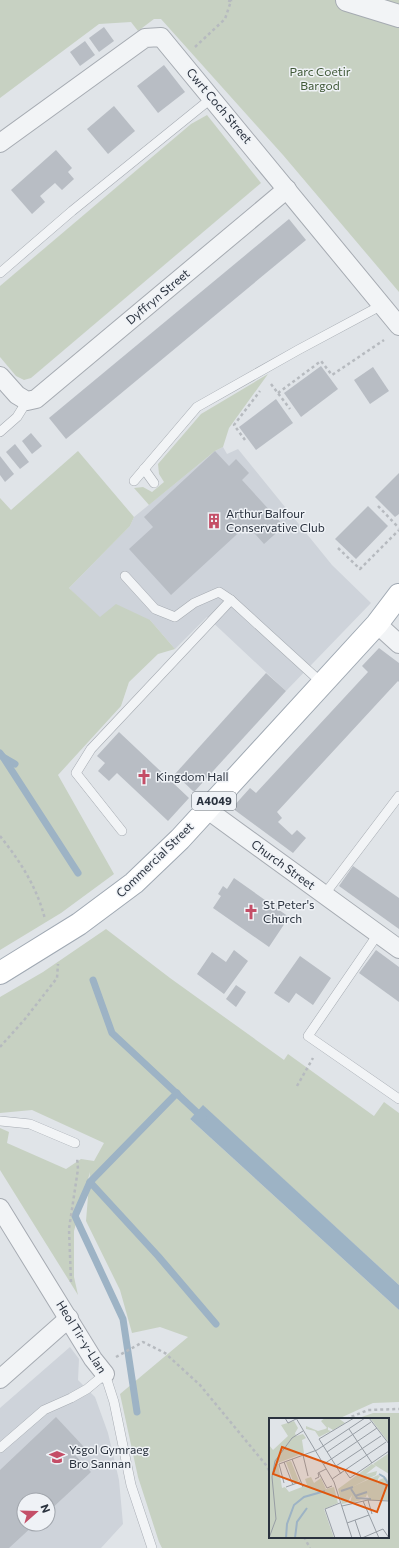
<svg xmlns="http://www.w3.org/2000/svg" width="399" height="1548" font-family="Commissioner,sans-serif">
<rect width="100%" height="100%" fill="#e0e4e8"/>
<g fill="#ced3da" fill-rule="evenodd">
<polygon points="223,447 227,454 238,449 332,565 371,603 286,691 207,617 175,649 150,620 100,618 69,588 130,526 134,517 215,451"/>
<path d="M70,1347L79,1359L78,1380L95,1397L108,1433L119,1480L123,1524L101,1548H0V1408ZM24,1500H48V1524H24Z"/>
</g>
<g fill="#c7d1c2">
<polygon points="0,0 399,0 399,292 283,155 161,19 154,19 138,31 131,22 99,24 0,98"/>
<polygon points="207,115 261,183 31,378 24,380 16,376 0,357 0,286 191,124"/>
<polygon points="268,374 229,428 223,447 215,451 149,505 134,488 143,487 152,492 164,482 159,474 158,464 201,414"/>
<polygon points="78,451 134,517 130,526 69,588 100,617 116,604 150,620 175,649 158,654 129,682 121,706 58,775 114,874 61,913 0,950 0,498 11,510"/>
<polygon points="106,929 170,978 284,1060 288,1054 374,1116 384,1102 399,1113 399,1285 203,1106 190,1119 399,1310 399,1402 373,1403 338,1419 270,1419 270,1537 388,1537 388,1419 356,1419 373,1413 399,1413 399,1548 162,1548 159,1542 138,1477 120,1394 188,1337 160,1327 132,1333 120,1290 86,1221 90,1172 74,1231 74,1277 78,1295 0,1170 0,1128 9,1132 7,1143 66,1169 81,1159 94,1161 104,1143 32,1110 0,1113 0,997 43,972"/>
</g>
<polygon fill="#9db3c5" points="203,1105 399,1285 399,1310 190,1119"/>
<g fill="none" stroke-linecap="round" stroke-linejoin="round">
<g stroke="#9db3c5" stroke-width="7">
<polyline points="0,753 3,757 15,764"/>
<polyline points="3,757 78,873"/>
<polyline points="93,980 112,1033 203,1118"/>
<polyline points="90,1182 158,1256 216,1324"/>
<polyline points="137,1412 123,1319 75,1216 90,1182 177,1093"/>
</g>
</g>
<g fill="#b8bdc4">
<polygon points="104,27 114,41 99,52 89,38"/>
<polygon points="85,41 95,55 80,66 70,52"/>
<polygon points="164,65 185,92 158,113 137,86"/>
<polygon points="114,106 135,131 108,154 87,129"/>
<polygon points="56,150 72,168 68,172 74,179 62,190 55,183 40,196 45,202 32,214 11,190"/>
<polygon points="289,219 306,240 66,439 49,418"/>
<polygon points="321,366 338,389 301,417 284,393"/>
<polygon points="373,367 389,391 370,404 354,380"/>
<polygon points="276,399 293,423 256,450 239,427"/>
<polygon points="31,433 42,446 32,454 22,441"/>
<polygon points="15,444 29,462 20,469 6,452"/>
<polygon points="215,451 229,466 236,459 249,473 242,480 284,526 264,544 247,525 171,595 129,549 153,527 144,517"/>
<polygon points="0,456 14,474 5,482 0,475"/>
<polygon points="399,473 399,514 395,517 375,497"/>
<polygon points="368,506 388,526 356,559 335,539"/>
<polygon points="379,648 399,663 399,682 398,681 277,812 282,818 278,822 292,835 297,830 306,838 293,853 232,808 250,788 256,793 368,672 362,666"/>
<polygon points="266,673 286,691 194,792 175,774"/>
<polygon points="119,732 189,798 168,821 117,773 109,781 98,771 105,763 97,756"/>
<polygon points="353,866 399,898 399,929 339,886"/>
<polygon points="234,878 289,917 269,947 213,908 221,896 218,894 223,886 227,889"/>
<polygon points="234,950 248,961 224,994 197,974 212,952 226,962"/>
<polygon points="376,950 399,967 399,1002 359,973"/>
<polygon points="300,956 331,978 313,1005 296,993 289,1003 274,993"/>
<polygon points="236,985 246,992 236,1007 226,999"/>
<polygon points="56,1417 84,1447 75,1455 91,1472 48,1512 48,1500 24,1500 24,1524 35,1524 9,1548 0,1548 0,1470"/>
</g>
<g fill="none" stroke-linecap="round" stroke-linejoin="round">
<defs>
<g id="service">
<polyline points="0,273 72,211 213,97"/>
<polyline points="0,432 17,417 27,401"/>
<polyline points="144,469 154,483"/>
<polyline points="134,481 197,407 298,350 382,305"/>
<polyline points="125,576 155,609 175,617 194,603 219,592 231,600 323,684"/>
<polyline points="122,831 76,773 91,749 231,600"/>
<polyline points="324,895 399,796"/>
<polyline points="378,934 308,1036 399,1099"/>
<polyline points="0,1121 30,1124 75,1143"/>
<polyline points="0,1448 44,1410 71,1398 87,1389 105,1374 114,1402 131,1485 152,1548"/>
</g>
<g id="minor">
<polyline points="0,143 145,38 161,37 399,326"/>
<polyline points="0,376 17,395 27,401 36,399 287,189"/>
<polyline points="377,624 399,644"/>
<polyline points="207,808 216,816 399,949"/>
<polyline points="0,1208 93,1359 105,1374"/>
<polyline points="0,1379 69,1318"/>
</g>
<polyline id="tertiary" points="347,0 399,16"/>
<polyline id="primary" points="0,973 79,924 134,883 180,839 377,624 399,595"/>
</defs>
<use href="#service" stroke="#a6abb2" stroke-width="10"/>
<use href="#minor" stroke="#a6abb2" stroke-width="20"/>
<use href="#tertiary" stroke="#a6abb2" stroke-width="24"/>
<use href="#primary" stroke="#a0a9b3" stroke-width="24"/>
<g stroke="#b6babf" stroke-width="2.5" stroke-dasharray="3 3" stroke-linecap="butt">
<polyline points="195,47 225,19 231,1 226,0"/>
<polyline points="271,384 290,409"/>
<polyline points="278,393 321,361 332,375 384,340"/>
<polyline points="245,440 234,425 260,391"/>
<polyline points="378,506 399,528"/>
<polyline points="338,548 360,569 399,530"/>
<path d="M0,836C20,861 37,887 45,919"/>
<polyline points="0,1047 25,1019 57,978 58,964"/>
<polyline points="297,1086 313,1058"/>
<polyline points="71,1282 69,1229 78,1169 77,1157"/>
<polyline points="116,1357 143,1342 165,1353 200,1385 266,1465 270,1472"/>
<polyline points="346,1419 368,1410 399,1409"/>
<polyline points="304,1537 310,1548"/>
</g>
<use href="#service" stroke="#f2f4f6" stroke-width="9"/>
<use href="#minor" stroke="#f2f4f6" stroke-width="18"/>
<use href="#tertiary" stroke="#f2f4f6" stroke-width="22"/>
<use href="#primary" stroke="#fff" stroke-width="22"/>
</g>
<defs>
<symbol id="building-bare" viewBox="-9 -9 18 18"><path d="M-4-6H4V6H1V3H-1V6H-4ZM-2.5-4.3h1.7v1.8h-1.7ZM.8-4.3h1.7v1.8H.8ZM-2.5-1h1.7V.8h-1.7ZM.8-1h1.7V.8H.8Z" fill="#c44e67" stroke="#eff2f6" stroke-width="2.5" paint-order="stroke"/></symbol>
<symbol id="church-bare" viewBox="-9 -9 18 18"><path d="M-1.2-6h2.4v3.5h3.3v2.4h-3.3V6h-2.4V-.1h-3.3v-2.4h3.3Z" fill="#c44e67" stroke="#eff2f6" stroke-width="2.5" paint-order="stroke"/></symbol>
<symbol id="school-bare" viewBox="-9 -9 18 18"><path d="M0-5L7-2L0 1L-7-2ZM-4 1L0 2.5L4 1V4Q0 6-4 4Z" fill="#c44e67" stroke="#eff2f6" stroke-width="2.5" paint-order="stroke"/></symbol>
</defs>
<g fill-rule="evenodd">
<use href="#building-bare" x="203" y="510" width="22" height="22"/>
<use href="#church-bare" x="133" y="766" width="22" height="22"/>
<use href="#church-bare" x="240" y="901" width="22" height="22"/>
<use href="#school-bare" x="46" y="1446" width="22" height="22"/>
</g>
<g text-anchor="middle" stroke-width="3" stroke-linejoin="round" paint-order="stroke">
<rect fill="#eff2f6" stroke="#656c75" stroke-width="1" x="192" y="792" width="44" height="18" rx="3"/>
<g font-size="11" font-weight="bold" fill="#2a323e">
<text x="214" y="805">A4049</text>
</g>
<g font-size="12" fill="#405938" stroke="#eff2f6">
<text x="320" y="76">Parc Coetir<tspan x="320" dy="14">Bargod</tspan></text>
</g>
<g font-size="12" fill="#2a323e" stroke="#eff2f6">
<text transform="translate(219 106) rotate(50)" y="4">Cwrt Coch Street</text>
<text transform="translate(158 297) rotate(-40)" y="4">Dyffryn Street</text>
<text transform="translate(155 860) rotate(-44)" y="4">Commercial Street</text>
<text transform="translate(283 865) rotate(36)" y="4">Church Street</text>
<text transform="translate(81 1337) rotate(58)" y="4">Heol Tir-y-Llan</text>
</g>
<g font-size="12" fill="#2a323e" stroke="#eff2f6" text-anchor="start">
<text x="226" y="518">Arthur Balfour<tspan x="226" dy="14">Conservative Club</tspan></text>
<text x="156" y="781">Kingdom Hall</text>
<text x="263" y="909">St Peter's<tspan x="263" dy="14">Church</tspan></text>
<text x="69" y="1454">Ysgol Gymraeg<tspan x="69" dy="14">Bro Sannan</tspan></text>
</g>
</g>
<g transform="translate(269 1418)">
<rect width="120" height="120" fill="#e0e4e8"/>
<path d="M56,0H69L76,5L64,12L59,9V12L62,13L50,19L46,13L37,11V8L49,13L56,11L58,10L52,3ZM101,0H120V25ZM25,3L29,10L26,15L27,18L34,16L37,20L33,22L35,35L9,45L13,70L16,69L20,74L38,67L36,61L42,59L45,65L52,60L57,71L65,69L69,85L55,91L65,120H0V27L4,32L19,18L12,7ZM120,35V56L104,46ZM22,43L30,63L25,66L17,44ZM103,46L107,48L97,56L108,53L107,57L83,69L109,57L111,58L109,61L108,67L110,62L117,59L120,65V82H101L98,76L97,79L87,80L93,82L81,85L83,77L78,85L73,86L69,71Z" fill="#c7d1c2"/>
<path fill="none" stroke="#9db3c5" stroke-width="2" d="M110,56L115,59L120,67M82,71L88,80L102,81M72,73L84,69M86,78L98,74M17,120L18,106L25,87L35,79L56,73M26,120L28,104L38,90"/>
<path fill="none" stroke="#979da4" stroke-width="1" d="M16,0L19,5L27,1M27,0L65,64L83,120M100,0L120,26M80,11L103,45M58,34L102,4M34,37L39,58M23,41L34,69M15,44L24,67M55,46L108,10M67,48L112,18M76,53L81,60L120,33M50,55L58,70L63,68M72,56L50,21L85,0M46,61L50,59L49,55L57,51M63,61L117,24M15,65L10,46L48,32L96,0M17,69L31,64M99,82L103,96M94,83L110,120M73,88L99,82L120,83M86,102L92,120M78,105L100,97M0,120L7,101L3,59L6,43L23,20L34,13M66,120L56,91L71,85M93,120L114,111L120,120"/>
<path fill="#de570e" fill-opacity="0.15" stroke="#de570e" stroke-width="2" d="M13,29L118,67L108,94L4,56Z"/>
<rect width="120" height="120" fill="none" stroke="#2a323e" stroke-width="2"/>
</g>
<g transform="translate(36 1512) rotate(70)"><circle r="19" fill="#eff2f6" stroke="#a0a5ac"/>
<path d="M0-3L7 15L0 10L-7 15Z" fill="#c44e67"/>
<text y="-6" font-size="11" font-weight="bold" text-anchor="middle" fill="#2a323e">N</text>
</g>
</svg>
